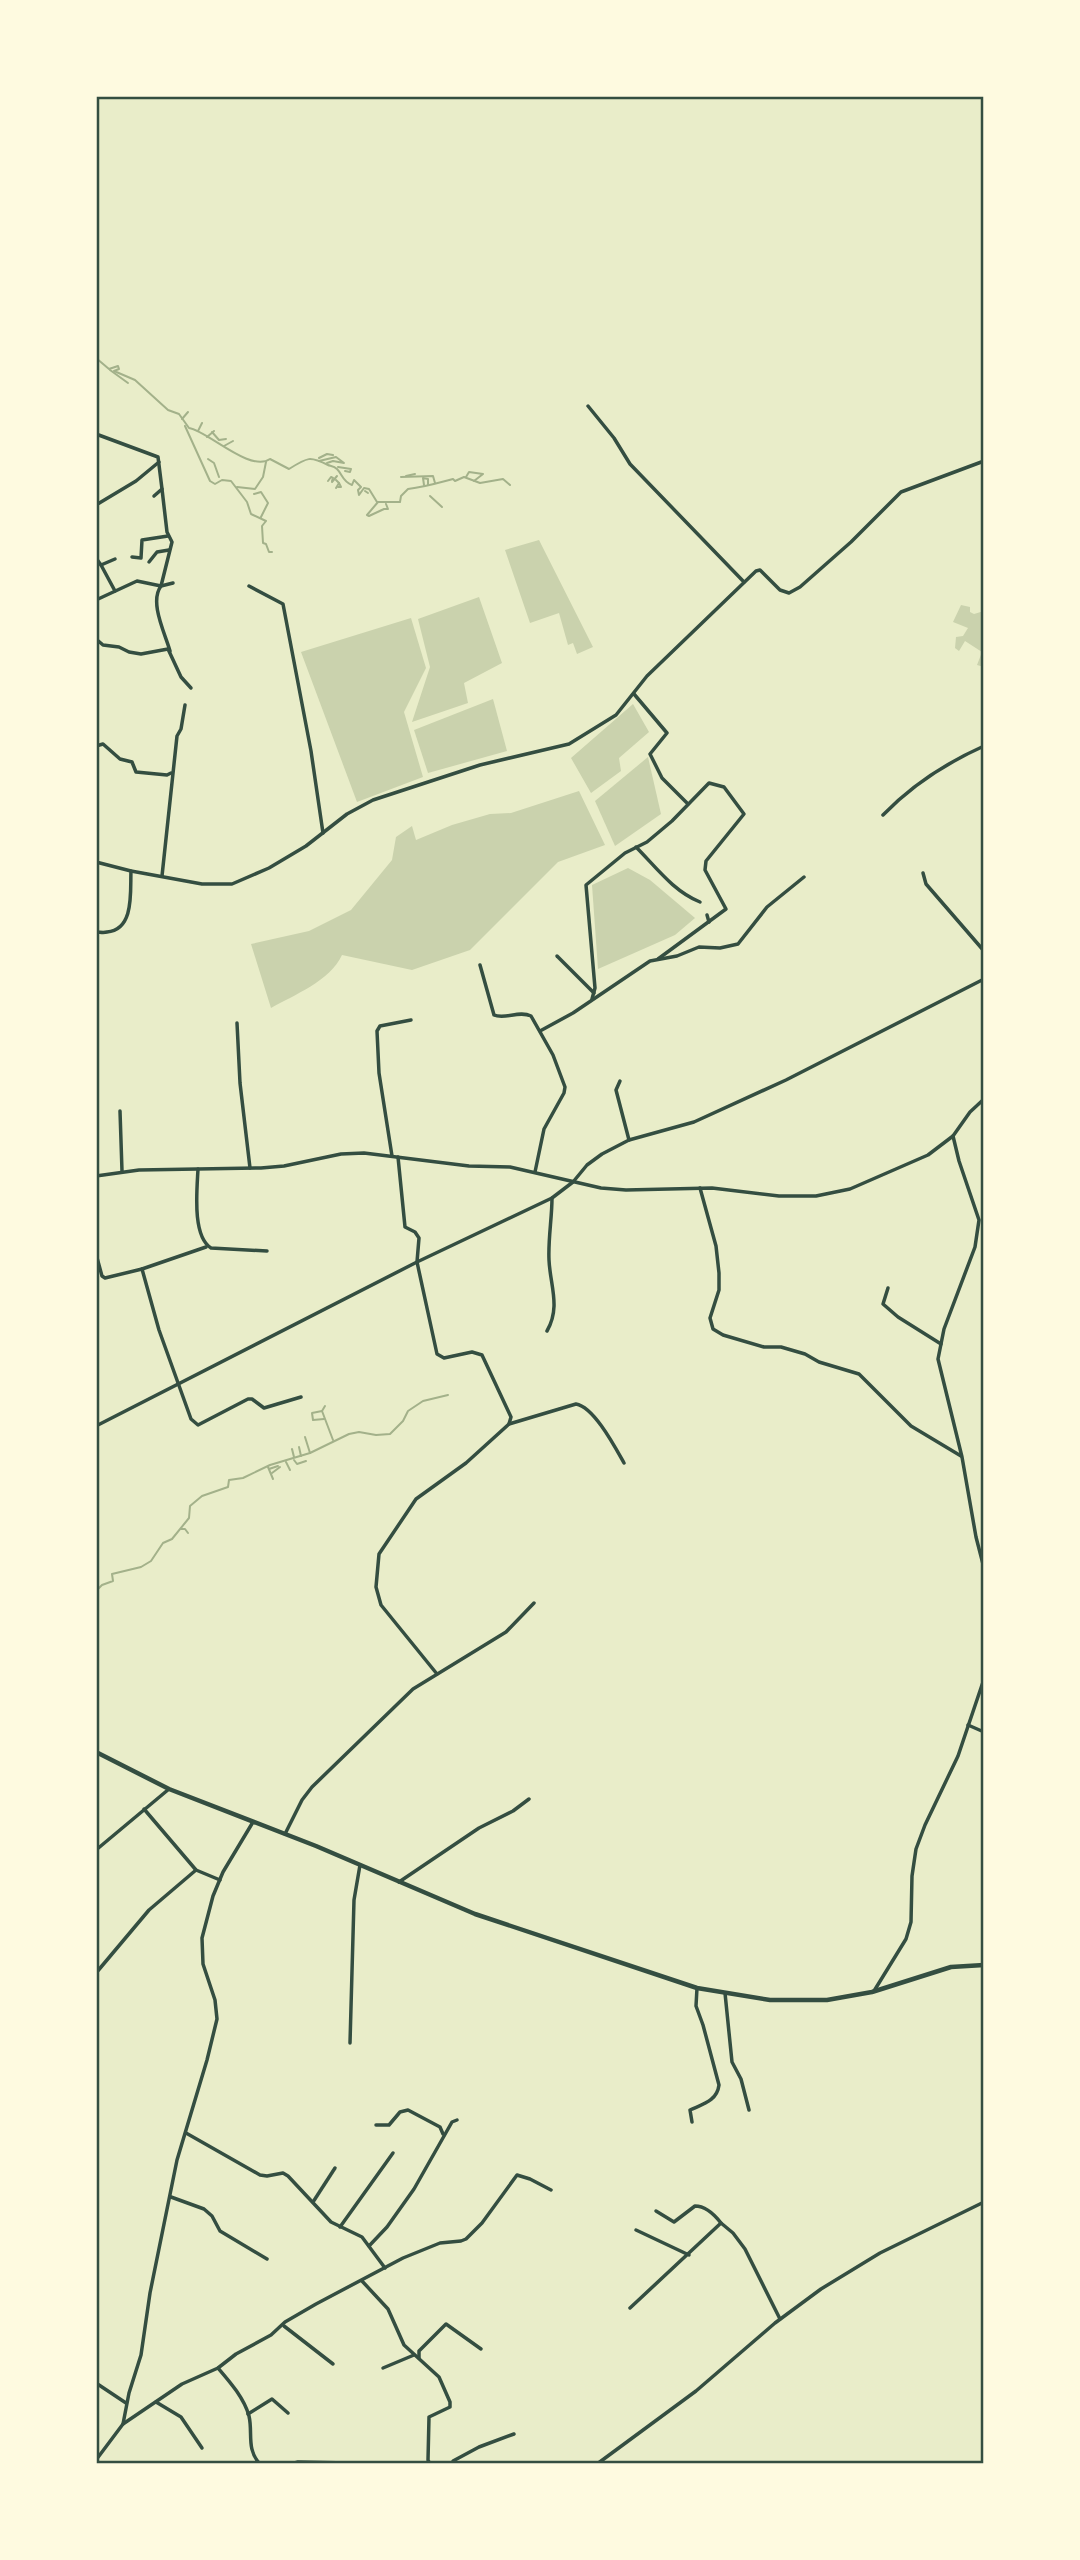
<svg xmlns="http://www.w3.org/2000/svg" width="1080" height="2560" font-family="Quicksand,sans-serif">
<rect width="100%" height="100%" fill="#e9edc9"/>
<g fill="#cad2ad">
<polygon points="539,540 593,647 577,654 573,643 568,645 559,613 530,623 505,550"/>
<polygon points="479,597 502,663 464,683 468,703 412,722 430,667 418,619"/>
<polygon points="961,605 970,607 970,612 974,614 984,611 984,667 977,665 982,652 965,641 959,651 955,648 956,637 963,636 968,628 953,622"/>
<polygon points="411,618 426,668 404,712 423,777 357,802 301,652"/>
<polygon points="493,699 507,751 428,773 414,730"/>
<polygon points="633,704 649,732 619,758 621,771 591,793 571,758"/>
<polygon points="648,757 661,814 615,846 595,801"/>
<path d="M579,791L605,845L558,862L470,950L412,970L342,955C330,981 294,995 271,1008L251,944L309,931L351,910L392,860L396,837L412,826L416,840L452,825L490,814L511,813Z"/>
<polygon points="628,868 650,880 695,918 675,935 598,969 592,885"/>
</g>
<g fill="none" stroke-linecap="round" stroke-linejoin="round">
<g stroke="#a3b18a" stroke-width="2">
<path d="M96,358L109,369L118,366L119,369L114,371L135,380L168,410L179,414L189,428C208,431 250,473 270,459L289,469C308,457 310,456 328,465C330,466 334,466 337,469C343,475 342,481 352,485L354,480L361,487L358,490L359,495L364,488L369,489L377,502H400L401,496L408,489C425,487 438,483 453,479L455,481L464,477L480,483L503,479L510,485"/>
<polyline points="110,370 128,383"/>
<polyline points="182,419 188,412"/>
<polyline points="185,426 210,481 215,484 222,480 231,481 247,502 251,514 266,521 262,526 263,543 266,544 269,552 272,552"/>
<polyline points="198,431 202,423"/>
<polyline points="212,432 219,440 226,439"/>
<polyline points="207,437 214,431"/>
<polyline points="224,446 233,441"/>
<polyline points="319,458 327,454 333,455"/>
<polyline points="208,459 214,463 219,477"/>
<polyline points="319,461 336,457 344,463 333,461 327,463"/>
<polyline points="338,467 351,469 350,472 345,471"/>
<polyline points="406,476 415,474"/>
<polyline points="401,477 433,476 435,483"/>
<polyline points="466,477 469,472 483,474 474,481"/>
<polyline points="336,480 339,483 336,488"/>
<polyline points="328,481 331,477 333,478 332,481"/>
<polyline points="332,482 337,476"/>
<polyline points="424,485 423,478 428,479 428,485"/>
<polyline points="237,487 255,489 263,477 266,462"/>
<polyline points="338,487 341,487 339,483"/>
<polyline points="365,491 368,493"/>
<polyline points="254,494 261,492 268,503 261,517"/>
<polyline points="430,496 442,507"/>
<polyline points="378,502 367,515 369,516 384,509 388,509 386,504"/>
<polyline points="325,1406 322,1411 333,1440"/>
<polyline points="322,1411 312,1413 313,1420 324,1419"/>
<polyline points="305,1437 310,1453"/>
<polyline points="299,1447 301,1456"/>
<polyline points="292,1449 294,1457"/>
<polyline points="294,1460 297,1464 306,1461"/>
<polyline points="286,1462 290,1470"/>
<polyline points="268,1467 273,1479"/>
<polyline points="269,1469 278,1466"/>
<polyline points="272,1473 280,1467"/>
<polyline points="181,1529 185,1529 188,1533"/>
<polyline points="96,1591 102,1585 113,1581 112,1574 141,1567 151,1561 163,1543 172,1539 189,1518 190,1506 202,1496 228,1487 229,1480 243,1478 270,1465 310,1453 349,1434 359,1432 376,1435 390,1434 403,1421 408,1411 423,1401 448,1395"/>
</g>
<g stroke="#344e41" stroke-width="3.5">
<polyline points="588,406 614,438 630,464 744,582"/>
<polyline points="96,434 158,457 162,489 154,496"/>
<path d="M162,489L167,532L172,542L161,586C149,602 165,633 170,651"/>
<polyline points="96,505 136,481 159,462"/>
<polyline points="132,557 141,558 142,540 168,536"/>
<polyline points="96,558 101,565 115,559"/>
<polyline points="149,562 157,552 169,550"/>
<polyline points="101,565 115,591"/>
<polyline points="249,586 283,604 311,751 323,833"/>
<polyline points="96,600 137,581 161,586 173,583"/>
<polyline points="96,639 103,645 119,647 129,652 141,654 168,649 181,677 191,688"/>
<polyline points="634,694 667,733 650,754 662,778 688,804"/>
<polyline points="96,746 103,744 120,759 132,762 136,772 167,775 171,773"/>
<path d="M883,815C912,785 946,763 984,746"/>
<path d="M636,847C656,867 673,891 700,902"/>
<polyline points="96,862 131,871 202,884 232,884 269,868 306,846 347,814 373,800 480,765 569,744 616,715 647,676 756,571 760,570 780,590 789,593 800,587 851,542 901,492 984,461"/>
<polyline points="923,873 926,884 984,951"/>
<polyline points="162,876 177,736 181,729 185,705"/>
<polyline points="707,915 709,922"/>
<path d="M96,932C100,932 103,933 107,932C135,930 130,890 131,871"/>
<polyline points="557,956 594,993"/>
<path d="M480,965L494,1015C505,1020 519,1010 531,1016L553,1055L565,1087L564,1093L544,1129L535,1172"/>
<polyline points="592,999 595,988 586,885 625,853 647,842 672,821 709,783 724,787 744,814 706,861 705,870 726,909 658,959"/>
<polyline points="237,1023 240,1083 250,1168"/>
<polyline points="540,1031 573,1013 650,961 677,956 699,947 720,948 738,944 767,907 804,877"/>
<polyline points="620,1081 616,1090 629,1140"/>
<polyline points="120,1111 122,1171"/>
<polyline points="953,1136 959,1161 979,1220 975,1247 944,1329 938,1359 962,1457 976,1537 984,1568"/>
<polyline points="392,1156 379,1073 377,1031 380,1026 411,1020"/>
<polyline points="398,1157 405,1227 415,1232 419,1238 417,1262 437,1354 444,1358 472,1352 482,1355 511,1417 509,1424 466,1463 416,1499 379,1554 376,1587 381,1605 437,1674"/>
<path d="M198,1169C197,1190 192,1236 211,1248L267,1251"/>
<polyline points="96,1176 139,1170 261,1168 284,1166 341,1154 364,1153 469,1166 510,1167 601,1188 626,1190 712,1188 779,1196 816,1196 850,1189 928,1155 953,1136 970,1112 984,1099"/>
<polyline points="700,1188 716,1246 719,1273 719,1290 710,1318 713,1329 723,1335 764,1347 781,1347 805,1354 819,1362 859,1374 911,1426 961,1456"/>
<polyline points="96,1254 102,1276 105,1278 142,1269 159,1330 191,1419 198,1425 248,1399 252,1399 264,1408 301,1397"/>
<polyline points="142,1269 206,1247"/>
<polyline points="888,1288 883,1304 898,1317 941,1344"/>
<path d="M547,1331C561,1307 550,1285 549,1260C548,1239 552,1218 552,1198"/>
<path d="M509,1424L576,1404C594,1407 615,1447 624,1463"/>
<polyline points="96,1426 417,1262 552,1198 573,1182 587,1165 602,1154 629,1140 694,1122 786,1080 984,979"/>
<polyline points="968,1725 984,1732"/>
<polyline points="144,1809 196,1870 220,1880"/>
<polyline points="285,1834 302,1800 312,1787 413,1689 506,1632 534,1603"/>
<polyline points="96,1850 169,1789"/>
<polyline points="399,1882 479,1828 513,1811 529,1799"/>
<polyline points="96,1973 149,1910 196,1870"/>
<polyline points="874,1991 906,1939 911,1922 912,1876 916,1849 925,1825 958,1756 984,1679"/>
<polyline points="725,1993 732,2062 741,2079 749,2110"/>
<polyline points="350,2043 354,1900 360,1865"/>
<path d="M692,2122L690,2110C703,2104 717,2101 719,2085L703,2025L696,2006L697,1988"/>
<polyline points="376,2125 389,2125 400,2112 408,2110 440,2127 443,2134"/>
<polyline points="186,2133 260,2175 267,2176 283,2173 288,2176 331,2222 362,2237 385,2268"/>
<polyline points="171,2197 204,2209 212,2216 220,2231 267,2259"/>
<polyline points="313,2202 335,2168"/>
<path d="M656,2211L674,2222L695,2206C706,2206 714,2214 721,2223"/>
<polyline points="340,2227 393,2153"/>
<polyline points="636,2230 689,2255"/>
<polyline points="369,2246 387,2227 414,2189 452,2122 457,2120"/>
<polyline points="362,2281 388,2309 404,2345 439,2377 450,2402 450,2407 429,2417 428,2460 430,2464"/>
<polyline points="630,2308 721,2223 733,2233 745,2249 780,2319"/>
<polyline points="284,2326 333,2364"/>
<polyline points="419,2358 419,2351 446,2324 481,2349"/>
<path d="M218,2368C230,2382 244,2398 249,2416C253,2433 246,2449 260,2464"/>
<polyline points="383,2368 414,2355"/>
<polyline points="96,2383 126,2403"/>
<polyline points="156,2402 181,2417 202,2448"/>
<polyline points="248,2414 272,2399 288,2413"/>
<polyline points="123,2424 182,2384 218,2368 236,2354 271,2335 285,2322 316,2304 403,2258 440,2243 461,2241 466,2239 482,2223 517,2175 530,2179 551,2190"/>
<polyline points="96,2460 123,2424 129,2393 141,2355 150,2293 177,2160 207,2060 217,2019 215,2000 203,1964 202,1938 213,1896 223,1872 253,1822"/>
<polyline points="291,2464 298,2462 399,2464"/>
<polyline points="453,2464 453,2461 479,2447 514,2434"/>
<polyline points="597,2464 696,2391 775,2323 821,2289 880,2253 984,2202"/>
</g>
<polyline stroke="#344e41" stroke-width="4.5" points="96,1752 169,1789 316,1846 475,1914 697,1988 770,2000 827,2000 872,1992 951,1967 984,1965"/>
</g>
<rect width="1080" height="2560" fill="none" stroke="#fefae0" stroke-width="196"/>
<rect x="98" y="98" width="884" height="2364" fill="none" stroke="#344e41" stroke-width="2.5"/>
</svg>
